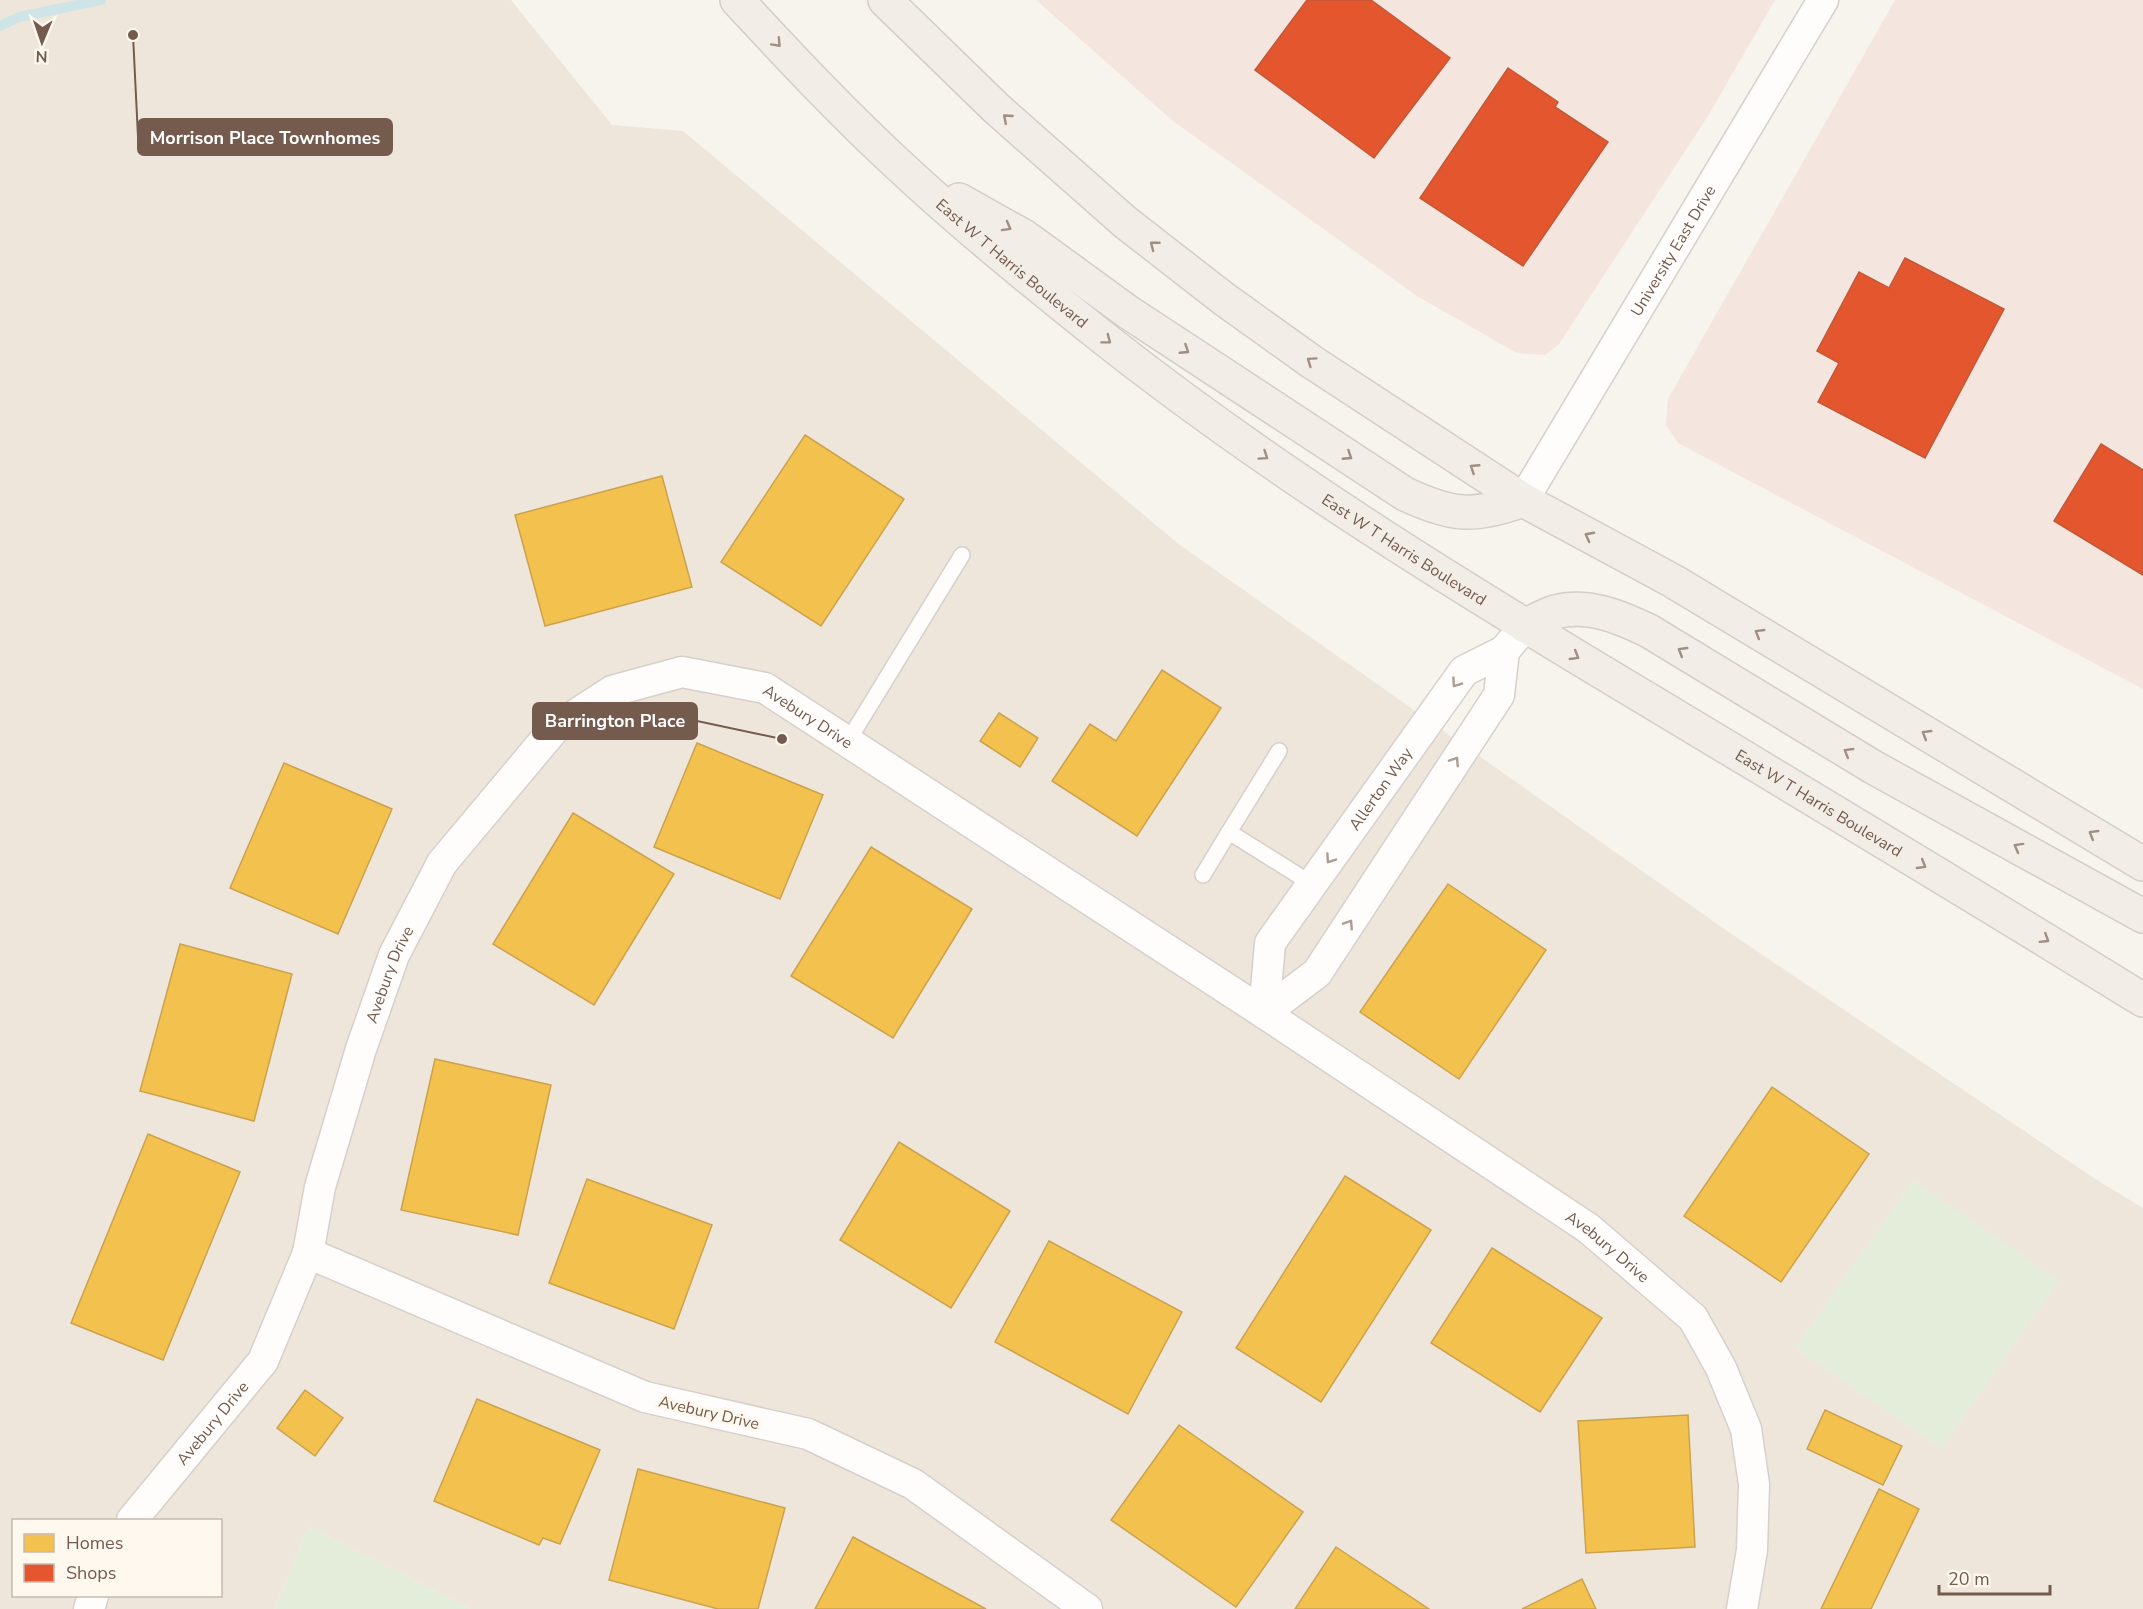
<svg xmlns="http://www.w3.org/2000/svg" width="2143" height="1609" font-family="'Nunito Sans',sans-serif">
<rect width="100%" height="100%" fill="#f7f3ed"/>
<path fill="#efe6db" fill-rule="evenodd" d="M0,0H511L612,125L683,131L1180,545L1730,933L2097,1180L2143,1208V1609H471L309,1527L274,1609H0ZM14,1520H220V1596H14Z"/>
<g fill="#f4e6de">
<polygon points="1036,0 1775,0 1708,116 1559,344 1545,355 1517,353 1417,296 1173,121"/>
<polygon points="1895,0 2143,0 2143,689 1678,443 1666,425 1668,399"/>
</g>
<g fill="#e4edd9">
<polygon points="1913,1180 2059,1281 1941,1449 1795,1348"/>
<polygon points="309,1527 471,1609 274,1609"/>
</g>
<g fill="#f2c14e" stroke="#cca24e" stroke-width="1.5">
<polygon points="805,435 904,499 821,626 721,562"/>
<polygon points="662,476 692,587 545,626 515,515"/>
<polygon points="1162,670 1221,708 1137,836 1052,781 1090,724 1116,741"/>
<polygon points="999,713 1038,738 1020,767 980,741"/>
<polygon points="697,743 823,795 780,899 654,847"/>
<polygon points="284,763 392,809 338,934 230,888"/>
<polygon points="573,813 674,874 594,1005 493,944"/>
<polygon points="871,847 972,909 893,1038 791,976"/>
<polygon points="1448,884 1546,950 1459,1079 1360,1012"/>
<polygon points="180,944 292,974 254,1121 140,1091"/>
<polygon points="435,1059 551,1085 518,1235 401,1210"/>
<polygon points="1772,1087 1869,1154 1781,1282 1684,1216"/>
<polygon points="148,1134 240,1172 163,1360 71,1323"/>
<polygon points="899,1142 1010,1211 951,1308 840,1240"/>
<polygon points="1345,1176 1431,1230 1321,1402 1236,1348"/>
<polygon points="587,1179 712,1225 674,1329 549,1283"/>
<polygon points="1049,1241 1182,1312 1128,1414 995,1342"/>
<polygon points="1492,1248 1602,1318 1540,1412 1431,1343"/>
<polygon points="305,1390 343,1418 315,1456 277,1428"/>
<polygon points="477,1399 600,1450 560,1544 543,1538 539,1545 434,1501"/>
<polygon points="1825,1410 1902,1446 1883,1485 1807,1449"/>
<polygon points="1688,1415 1695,1547 1586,1553 1578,1421"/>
<polygon points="1179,1425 1303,1512 1236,1607 1111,1520"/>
<polygon points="638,1469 785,1508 758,1609 718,1609 609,1580"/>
<polygon points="1879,1489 1919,1509 1871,1609 1821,1609"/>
<polygon points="853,1537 986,1609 815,1609"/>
<polygon points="1336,1547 1429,1609 1295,1609"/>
<polygon points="1582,1579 1596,1609 1522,1609"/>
</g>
<g fill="#e4572e" stroke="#c25838" stroke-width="1.5">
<polygon points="1307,0 1371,0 1450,58 1374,158 1255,70"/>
<polygon points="1508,68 1558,102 1555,107 1608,142 1523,266 1420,198"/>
<polygon points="1905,258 2004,309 1925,458 1818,402 1839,363 1817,351 1859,272 1889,288"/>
<polygon points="2101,444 2143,470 2143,575 2054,521"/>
</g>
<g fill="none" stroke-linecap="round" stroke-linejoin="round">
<polyline stroke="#cfe4e7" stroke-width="10" points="0,26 19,17 101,0"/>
<defs>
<g id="lane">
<polyline points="848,741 962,555"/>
<polyline points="1229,832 1279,751"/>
<polyline points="1203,875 1229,832 1312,884"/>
</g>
<g id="street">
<path id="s1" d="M1523,500L1823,0"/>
<path id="s2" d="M1264,1013L1270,943L1464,671L1504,651L1525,626"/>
<polyline points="1264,1013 1317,973 1499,695 1504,651"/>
<path id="s3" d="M132,1520L263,1361L308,1253"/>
<polyline points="89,1609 93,1596"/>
<path id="s4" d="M1087,1609L913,1484L808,1434L645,1397L308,1253L320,1187L361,1049L394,955L442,863L555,728L612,691L682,672L765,688L1264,1013L1588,1228L1693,1318L1721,1368L1746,1429L1754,1484L1752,1550L1742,1609"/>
</g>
<g id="primary">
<path id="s5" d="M737,0C790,57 844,115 902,168C965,227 1033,282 1101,336C1274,473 1463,589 1652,702C1816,801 1980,899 2143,1000"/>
<polyline points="885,0 996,108 1125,222 1224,299 1312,362 1523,500 1673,581 2143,864"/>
<path d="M959,200L1025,237L1128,312L1405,494C1452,516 1474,518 1523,500"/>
<path d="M1525,626C1535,621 1545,615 1555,612C1588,603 1620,617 1649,631L1873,767L2143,916"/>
</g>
</defs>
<use href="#lane" stroke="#d6d0cb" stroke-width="18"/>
<use href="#street" stroke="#d6d0cb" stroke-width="33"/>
<use href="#primary" stroke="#d5cdc8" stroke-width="36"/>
<use href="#lane" stroke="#fefdfc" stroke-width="15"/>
<use href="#street" stroke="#fefdfc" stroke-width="30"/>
<use href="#primary" stroke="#f2ede6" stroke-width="33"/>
</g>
<defs><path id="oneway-chevron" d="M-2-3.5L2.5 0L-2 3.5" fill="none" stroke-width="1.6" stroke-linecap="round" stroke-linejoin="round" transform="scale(1.5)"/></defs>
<g stroke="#a08e83">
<use href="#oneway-chevron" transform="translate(777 43) rotate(47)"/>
<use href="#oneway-chevron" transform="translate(1007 118) rotate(-139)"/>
<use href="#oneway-chevron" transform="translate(1007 227) rotate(29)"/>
<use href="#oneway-chevron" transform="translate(1154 245) rotate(-142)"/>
<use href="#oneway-chevron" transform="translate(1107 340) rotate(37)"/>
<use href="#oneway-chevron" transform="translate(1185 350) rotate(33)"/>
<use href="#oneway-chevron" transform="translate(1311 361) rotate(-145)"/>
<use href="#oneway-chevron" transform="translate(1264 456) rotate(34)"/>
<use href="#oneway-chevron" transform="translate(1348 456) rotate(33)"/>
<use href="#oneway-chevron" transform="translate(1474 468) rotate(-147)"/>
<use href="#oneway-chevron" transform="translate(1589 536) rotate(-152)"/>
<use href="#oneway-chevron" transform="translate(1759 633) rotate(-149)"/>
<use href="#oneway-chevron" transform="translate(1682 651) rotate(-149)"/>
<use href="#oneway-chevron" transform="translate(1575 656) rotate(31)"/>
<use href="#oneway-chevron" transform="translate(1926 734) rotate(-149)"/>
<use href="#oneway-chevron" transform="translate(1848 752) rotate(-149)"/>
<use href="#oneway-chevron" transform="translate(2093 834) rotate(-149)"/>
<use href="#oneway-chevron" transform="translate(2018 847) rotate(-151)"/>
<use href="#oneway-chevron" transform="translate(1922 865) rotate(31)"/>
<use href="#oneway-chevron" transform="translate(2045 939) rotate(32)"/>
</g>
<g stroke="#ab9c94">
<use href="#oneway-chevron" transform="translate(1456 683) rotate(125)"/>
<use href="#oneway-chevron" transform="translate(1455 761) rotate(-57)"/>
<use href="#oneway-chevron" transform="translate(1330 859) rotate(125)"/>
<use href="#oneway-chevron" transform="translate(1349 924) rotate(-57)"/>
</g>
<g text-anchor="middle" stroke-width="6" stroke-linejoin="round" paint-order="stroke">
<g font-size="16" fill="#745b4e" stroke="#fef8ef">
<text dy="6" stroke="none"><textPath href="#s1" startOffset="291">University East Drive</textPath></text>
<text dy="6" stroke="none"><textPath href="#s5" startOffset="381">East W T Harris Boulevard</textPath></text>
<text dy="6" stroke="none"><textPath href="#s5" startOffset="867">East W T Harris Boulevard</textPath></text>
<text dy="6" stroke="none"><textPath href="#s4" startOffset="1731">Avebury Drive</textPath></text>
<text dy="6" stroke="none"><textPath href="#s2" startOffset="260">Allerton Way</textPath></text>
<text dy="6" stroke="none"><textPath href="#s5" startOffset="1353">East W T Harris Boulevard</textPath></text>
<text dy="6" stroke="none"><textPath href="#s4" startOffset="1155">Avebury Drive</textPath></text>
<text dy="6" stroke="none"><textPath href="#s4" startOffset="2691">Avebury Drive</textPath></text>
<text transform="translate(709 1412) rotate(13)" y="6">Avebury Drive</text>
<text dy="6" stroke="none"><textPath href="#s3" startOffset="126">Avebury Drive</textPath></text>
</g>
</g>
<path fill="none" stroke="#745b4e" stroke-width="2" d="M133 35L138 137M782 739L697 721"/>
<g fill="#745b4e" stroke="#fef8ef" stroke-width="2">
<circle cx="133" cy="35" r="6"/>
<circle cx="782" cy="739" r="6"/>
</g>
<g fill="#745b4e" stroke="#745b4e" stroke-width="2">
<rect x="138" y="119" width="254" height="36" rx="6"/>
<rect x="533" y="703" width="164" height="36" rx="6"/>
</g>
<g font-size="18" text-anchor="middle" font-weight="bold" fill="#fff">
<text x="265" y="144">Morrison Place Townhomes</text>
<text x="615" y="727">Barrington Place</text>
</g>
<rect x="12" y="1519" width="210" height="78" fill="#fef8ef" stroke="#c7b9af" stroke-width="1.5"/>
<rect x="24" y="1534" width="30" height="18" fill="#f2c14e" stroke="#c7b9af" stroke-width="1.5"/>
<text x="66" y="1549" font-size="18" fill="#745b4e">Homes</text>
<rect x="24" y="1564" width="30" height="18" fill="#e4572e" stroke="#c7b9af" stroke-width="1.5"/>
<text x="66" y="1579" font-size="18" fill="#745b4e">Shops</text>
<g transform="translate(42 42) rotate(182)" stroke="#fef8ef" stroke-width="4.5" paint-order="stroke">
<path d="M0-4.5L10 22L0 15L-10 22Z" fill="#745b4e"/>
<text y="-9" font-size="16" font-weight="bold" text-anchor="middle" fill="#745b4e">N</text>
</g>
<path d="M1939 1585v9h111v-9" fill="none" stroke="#745b4e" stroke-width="3"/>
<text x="1948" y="1585" font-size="18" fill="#745b4e" stroke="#fef8ef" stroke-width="4.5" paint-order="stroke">20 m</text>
</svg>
